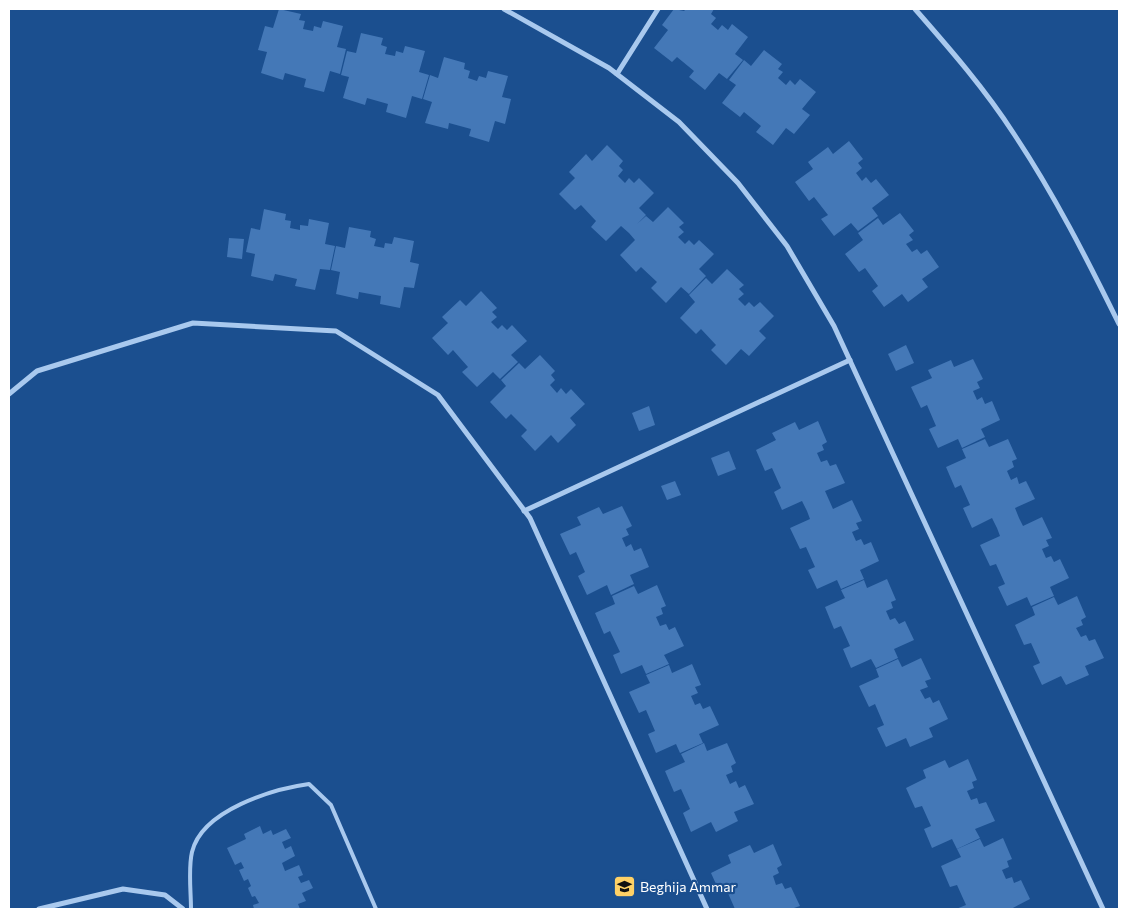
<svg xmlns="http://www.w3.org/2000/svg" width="1128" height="918" font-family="Commissioner,sans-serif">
<rect width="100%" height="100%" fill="#1b4f8f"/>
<g fill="#4478b7">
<polygon points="279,9 301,14 299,20 305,21 303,29 313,31 314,26 321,28 323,21 343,26 337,47 346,49 340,74 330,71 324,92 304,87 306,79 285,73 283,80 261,73 267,52 258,50 265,26 273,28"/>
<polygon points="674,9 684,11 686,9 714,9 711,14 716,18 711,24 718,30 722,25 728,30 732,24 748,37 735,54 743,60 727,79 719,73 705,90 689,77 694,71 677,57 672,62 654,48 668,30 662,25"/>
<polygon points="361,33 383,38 381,45 387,47 385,54 395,56 396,51 403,53 405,46 425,51 419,72 429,75 422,99 412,96 406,118 386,112 388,104 367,98 365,105 343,98 349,77 341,75 347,51 356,53"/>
<polygon points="764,50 782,64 778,69 783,72 778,78 786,85 790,80 795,85 800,79 816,92 802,109 810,115 794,134 786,128 773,145 756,132 761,126 744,112 740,117 722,103 736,85 729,80 744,60 751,66"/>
<polygon points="444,57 465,63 464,69 470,71 468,78 477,81 479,76 486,78 488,71 508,76 502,97 511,99 505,124 495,121 489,142 469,136 471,129 449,123 448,129 425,123 432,102 423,99 430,75 438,78"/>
<polygon points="849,141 863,159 858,163 862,168 856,173 862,181 866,177 871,183 876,179 889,195 872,208 878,216 858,231 851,223 834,236 821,219 828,215 814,197 809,201 795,182 813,169 808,162 828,147 833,154"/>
<polygon points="607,145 623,161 619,166 623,170 618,176 625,183 629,178 634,183 639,178 654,193 639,208 646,215 637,224 646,216 653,222 668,207 684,223 679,227 684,232 678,237 685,244 689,240 694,245 699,240 714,254 699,269 706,276 689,294 681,287 666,303 651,288 657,282 641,267 636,272 620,255 635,240 629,233 621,226 606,241 591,227 596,221 581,205 575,210 559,194 575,178 569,172 586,154 592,161"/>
<polygon points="264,209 286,214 285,220 291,221 290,228 300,230 300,225 308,226 309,219 329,223 325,244 335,246 330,270 320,269 315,290 295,286 297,279 275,274 273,281 251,276 255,254 246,252 251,228 260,230"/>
<polygon points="900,213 914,231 909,235 913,240 906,244 912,252 917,249 921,254 927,250 939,267 922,279 928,287 908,302 902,294 884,307 872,291 878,286 865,268 859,272 845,254 863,240 858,233 878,218 883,225"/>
<polygon points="349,227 371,231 370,237 376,239 374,246 384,248 385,243 392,244 394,237 414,241 410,262 419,264 414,288 404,287 400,308 380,304 381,296 359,292 358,299 336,294 340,272 331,270 336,246 345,248"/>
<polygon points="229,238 244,239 242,259 227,257"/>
<polygon points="727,269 744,285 739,289 744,294 738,299 745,306 749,302 754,307 760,302 774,316 759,331 766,338 749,356 741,349 726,365 711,350 716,345 701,329 696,334 680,318 695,302 689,295 706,278 712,284"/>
<polygon points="481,291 497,308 492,312 497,317 491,322 498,329 502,325 507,330 512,325 527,341 511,355 518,362 500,379 493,372 477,387 462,372 468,367 453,350 448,355 432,338 448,323 442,317 460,300 466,306"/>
<polygon points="906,345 914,363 896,371 888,354"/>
<polygon points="540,355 555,371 551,375 555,380 550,385 557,393 561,388 566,394 571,389 585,404 570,418 576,425 558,443 551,435 535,451 521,436 527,430 511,414 506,419 490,402 506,386 501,380 519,363 525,369"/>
<polygon points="973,359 983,379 977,382 980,388 973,391 977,400 982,397 985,404 992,401 1000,420 981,429 985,437 962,448 958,439 938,448 929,429 936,426 927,405 921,408 911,387 932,378 928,370 951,360 954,367"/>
<polygon points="649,406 655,425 639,431 632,413"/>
<polygon points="818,421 827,442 822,445 824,450 817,453 821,462 827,460 830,466 836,464 845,483 825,491 833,509 852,500 862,521 856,523 859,529 852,532 856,541 861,539 864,545 871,542 879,561 860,570 864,579 841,589 837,580 817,589 808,570 815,567 806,547 800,549 790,528 810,519 807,511 802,501 782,510 774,492 781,488 772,468 765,471 756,450 776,440 772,433 795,422 799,430"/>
<polygon points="985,439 989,447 1008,439 1017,459 1012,461 1014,467 1007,471 1011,480 1017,477 1019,484 1026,481 1035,499 1015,508 1019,518 1023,526 1042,517 1052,538 1046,540 1049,546 1042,549 1046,558 1051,556 1054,562 1060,559 1069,578 1050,587 1054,596 1031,606 1027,597 1007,606 998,587 1005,584 996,564 990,566 980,545 1000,536 997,528 992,518 972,528 963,508 970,505 961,485 955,488 946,467 966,458 962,449"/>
<polygon points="729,451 736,469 718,476 711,458"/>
<polygon points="675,481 681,495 667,500 661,486"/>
<polygon points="622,506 632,526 626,529 629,535 622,538 626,547 631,544 634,551 641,548 649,567 630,575 634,584 611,595 607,585 587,595 578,576 585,572 576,552 570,555 560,534 581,525 577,517 599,507 603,514"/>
<polygon points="887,579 896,600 891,602 893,608 886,611 890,620 895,618 899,624 905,621 914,640 894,649 898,658 876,668 871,659 851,668 843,649 850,646 841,626 834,629 825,607 845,598 841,590 864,580 867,588"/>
<polygon points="657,585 666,606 661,608 663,614 656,617 660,626 666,624 669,630 675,627 684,646 664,655 669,664 646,674 642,665 621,674 613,655 620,652 610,631 604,634 595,613 615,604 612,596 634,586 638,594"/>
<polygon points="1077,596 1086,617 1081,620 1083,625 1076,628 1081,637 1086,635 1089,641 1095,639 1104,658 1085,666 1089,675 1066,685 1061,676 1042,685 1033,666 1040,663 1031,643 1024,645 1015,625 1035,615 1032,607 1054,597 1058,605"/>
<polygon points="921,658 931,679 925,681 928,687 920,690 925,699 930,697 933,703 939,700 948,719 929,728 933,737 910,747 906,738 886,747 877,728 884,725 875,704 869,707 859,686 879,677 876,669 898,659 902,667"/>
<polygon points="692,664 701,685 695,687 698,693 691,696 695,705 700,703 703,709 710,706 719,725 699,734 703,743 680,753 676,744 656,753 648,734 655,731 646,710 639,713 629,692 650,683 646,675 669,665 672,673"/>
<polygon points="704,743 707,751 727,743 736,763 731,766 733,772 726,775 730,784 736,781 739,788 745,785 754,804 734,812 738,821 716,832 711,822 691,832 683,813 690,809 681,789 674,792 665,771 685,762 681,754"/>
<polygon points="968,759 977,780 972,782 974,788 967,791 971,800 977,798 979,804 986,802 995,821 975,829 980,838 957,849 952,839 932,848 924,829 931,826 922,806 915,808 906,788 926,778 923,770 945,760 949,768"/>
<polygon points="260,826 263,834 271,830 273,835 286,829 291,838 282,842 285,849 291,846 295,856 282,863 285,871 299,865 303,875 298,877 301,883 309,880 313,888 302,893 306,901 298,904 300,909 254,909 253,905 259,903 255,896 252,897 248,888 251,886 248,879 244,881 239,870 244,868 241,862 235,865 227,848 246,839 244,834"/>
<polygon points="1003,838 1012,859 1007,861 1009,867 1002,870 1006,879 1012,877 1014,883 1021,880 1030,899 1011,909 956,909 966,905 957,885 950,887 941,866 961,857 957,849 980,839 984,847"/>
<polygon points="773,844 782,865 777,868 779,873 773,876 776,885 782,883 785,889 791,887 800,906 791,909 735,909 727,891 720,893 711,873 731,863 728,855 750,845 754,853"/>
</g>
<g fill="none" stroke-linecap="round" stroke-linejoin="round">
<path stroke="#a9c9ee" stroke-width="4" d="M191,909C191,891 188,869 192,852C202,810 273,789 309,784L331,805L376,909"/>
<g stroke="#a9c9ee" stroke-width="5">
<polyline points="504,9 609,68 679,122 738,183 787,246 834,326 1103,909"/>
<path d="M915,9C950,49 985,89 1014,134C1054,194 1087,259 1119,324"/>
<polyline points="617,74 658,9"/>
<polyline points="9,394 37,371 193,323 336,331 438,395 530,518 707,909"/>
<polyline points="524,511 850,360"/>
<polyline points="39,909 123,889 165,895 183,909"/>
</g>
</g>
<defs>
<symbol id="school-square" viewBox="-11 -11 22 22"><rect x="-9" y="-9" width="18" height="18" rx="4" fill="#ffd166" stroke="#1b4f8f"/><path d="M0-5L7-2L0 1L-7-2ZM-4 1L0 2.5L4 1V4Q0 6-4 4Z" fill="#111"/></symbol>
</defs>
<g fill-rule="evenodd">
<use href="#school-square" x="612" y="874" width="25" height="25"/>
</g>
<g text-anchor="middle" stroke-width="4.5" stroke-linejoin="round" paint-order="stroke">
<g font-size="14" fill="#fff" stroke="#1b4f8f" text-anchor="start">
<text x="640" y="892">Beghija Ammar</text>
</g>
</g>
<rect width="1128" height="918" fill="none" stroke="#ffffff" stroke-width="20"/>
</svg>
